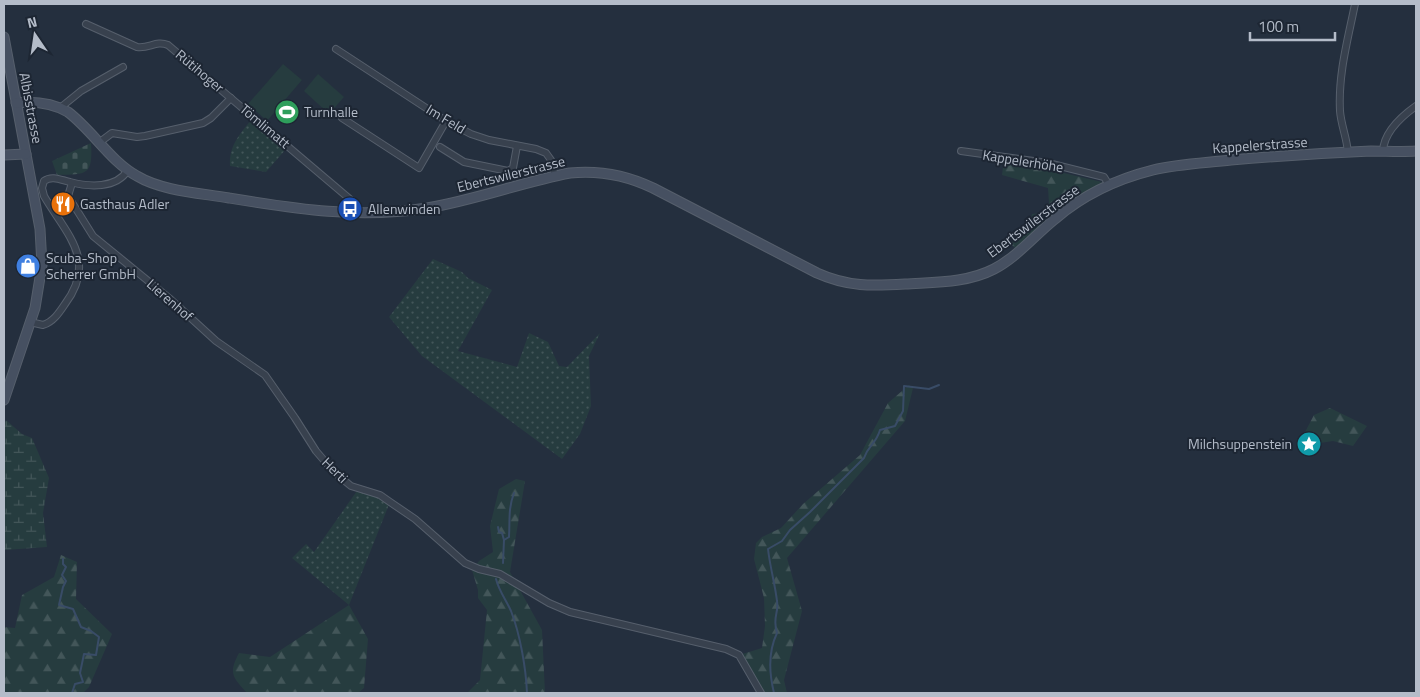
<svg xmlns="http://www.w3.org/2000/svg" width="1420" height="697" font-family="'Titillium Web',sans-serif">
<defs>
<pattern id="grass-dots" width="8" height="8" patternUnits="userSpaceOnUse" patternTransform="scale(1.25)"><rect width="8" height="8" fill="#263c3f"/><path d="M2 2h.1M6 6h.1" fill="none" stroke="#435659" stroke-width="1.8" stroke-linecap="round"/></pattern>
<pattern id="forest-firs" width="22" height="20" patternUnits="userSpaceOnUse" patternTransform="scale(1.25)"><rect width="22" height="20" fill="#263c3f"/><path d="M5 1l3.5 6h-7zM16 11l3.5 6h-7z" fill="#435659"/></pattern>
<pattern id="wetland-marsh" width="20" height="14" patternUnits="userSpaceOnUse" patternTransform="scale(1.25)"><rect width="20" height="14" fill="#263c3f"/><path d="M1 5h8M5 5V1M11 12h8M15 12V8" fill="none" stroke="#435659"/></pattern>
<pattern id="cemetery-stones" width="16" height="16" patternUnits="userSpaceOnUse" patternTransform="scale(1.25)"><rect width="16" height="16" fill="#263c3f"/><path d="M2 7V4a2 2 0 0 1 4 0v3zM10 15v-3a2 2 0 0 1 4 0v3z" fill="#435659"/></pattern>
</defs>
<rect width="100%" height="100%" fill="#242f3e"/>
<g fill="url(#grass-dots)">
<path d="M251,120L286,149L266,172L230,166C229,146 239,135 251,120Z"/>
<polygon points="433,259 462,272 468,278 492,290 458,351 517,367 529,333 548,342 559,366 567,367 600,333 589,356 591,406 580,434 562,459 422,356 389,317"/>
<polygon points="359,488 390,502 349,605 292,558 306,544 314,552"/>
</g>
<g fill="url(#forest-firs)">
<polygon points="1004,159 1102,182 1082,195 1016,249 1010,243 1029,229 1032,214 1041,213 1049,203 1048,188 1002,175"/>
<polygon points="909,385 913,388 905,421 787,558 802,611 784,680 787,693 761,693 739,655 762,648 765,626 764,598 754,559 756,543 762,537 781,528 803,504 860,455 888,403"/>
<polygon points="1330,408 1367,426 1353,446 1333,441 1313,444 1304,434 1314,415"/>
<polygon points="516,479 525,481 510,572 542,630 545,693 467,693 480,680 487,610 478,598 478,590 472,570 479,561 493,552 490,526 499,489"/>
<polygon points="61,555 77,562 76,599 112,634 89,687 83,693 4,693 4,627 15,628 22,595 54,577"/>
<path d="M349,605L368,639L364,688L358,693H247C233,677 228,674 239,653L270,657Z"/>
</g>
<polygon fill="url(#wetland-marsh)" points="6,420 22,434 32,438 49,478 43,513 47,547 5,550 4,544 4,424"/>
<path fill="url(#cemetery-stones)" d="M91,143C93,176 87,174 57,175L52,161Z"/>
<g fill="#263c3f">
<polygon points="283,64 302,80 267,121 248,104"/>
<polygon points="318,74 344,97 329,114 304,91"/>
</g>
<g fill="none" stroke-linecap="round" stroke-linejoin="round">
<g stroke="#394c67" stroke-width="2">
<polyline points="498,527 499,532 502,533 504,540"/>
<polyline points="63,559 63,564 66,567 62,575 66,581 63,587 59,605 73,609 81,627 91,631 99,637 96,655 84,654 80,673 83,682 75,684 72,693"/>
<path d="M503,563L504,540L509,537C510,520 508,509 514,493"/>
<path d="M496,579C499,591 506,600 511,611C520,634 526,668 527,693"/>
<path d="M774,693C769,673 768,652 777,633C772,617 779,614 777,601C775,584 770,567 768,549L782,541L790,530L810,512L864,458C869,444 876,444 880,430L895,426L903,411L904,386L929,389L939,385"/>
</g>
<defs>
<g id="street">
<path d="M86,24L137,47C149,49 156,40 168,45L351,200L356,206L358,213"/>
<polyline points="336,49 446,121 471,134 489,140 536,149 546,153 551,160 555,176"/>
<polyline points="60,108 81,91 123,67"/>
<polyline points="342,118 419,168 446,121"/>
<polyline points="100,142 112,133 137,137 145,136 203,123 211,118 231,98"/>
<polyline points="440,147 464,162 508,171 513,168 517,146"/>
<polyline points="961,151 1048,163 1104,177 1109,185"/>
<path d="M1383,151C1384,132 1402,116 1416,106"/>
<path d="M1348,153C1347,138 1341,125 1340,111C1338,74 1348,39 1355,4"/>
<polyline points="72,183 68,196 93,236 169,298 216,341 265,375 295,418 316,451 334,472 351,486 380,495 390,502 415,519 465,563 479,569 500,574 549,603 570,612 726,649 739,655 761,693"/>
<path d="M30,322L43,325C53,322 59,313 65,304C98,260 66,234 44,196L42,188L44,181C52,175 61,180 70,182C89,187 116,189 128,170"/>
</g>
<g id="secondary">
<polyline points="4,37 40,229 42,265 35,308 4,400"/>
<path d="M16,103C35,101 52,103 68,112C93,131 110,161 137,176C162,191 200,193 229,198C297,209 358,219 427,208C476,200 522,182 570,173C600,170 626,175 653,188L817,273C848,287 872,286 905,284C935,282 967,283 994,269C1017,257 1035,235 1055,219C1083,195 1117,179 1153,170C1178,164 1205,163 1231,160C1278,156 1324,153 1371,151C1386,151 1401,152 1416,151"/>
<polyline points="4,155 26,154"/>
</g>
</defs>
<use href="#street" stroke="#565f6c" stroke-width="8"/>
<use href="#secondary" stroke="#565f6c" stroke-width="11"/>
<use href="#street" stroke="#38414e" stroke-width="6"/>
<use href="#secondary" stroke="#465061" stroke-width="9"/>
</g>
<defs>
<symbol id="stadium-disc" viewBox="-11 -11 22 22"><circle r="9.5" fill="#2e9e5b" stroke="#1d2633"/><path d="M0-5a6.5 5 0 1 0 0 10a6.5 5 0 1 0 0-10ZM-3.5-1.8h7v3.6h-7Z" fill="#fff"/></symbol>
<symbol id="restaurant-disc" viewBox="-11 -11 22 22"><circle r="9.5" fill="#e8710a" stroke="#1d2633"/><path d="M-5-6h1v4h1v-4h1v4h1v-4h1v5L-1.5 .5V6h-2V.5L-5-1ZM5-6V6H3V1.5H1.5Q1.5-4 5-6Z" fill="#fff"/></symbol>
<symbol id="bus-disc" viewBox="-11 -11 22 22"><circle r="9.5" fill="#1a4fb4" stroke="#1d2633"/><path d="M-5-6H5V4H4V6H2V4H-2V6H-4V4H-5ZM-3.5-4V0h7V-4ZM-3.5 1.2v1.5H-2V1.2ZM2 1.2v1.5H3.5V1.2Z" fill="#fff"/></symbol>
<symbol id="shop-disc" viewBox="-11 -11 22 22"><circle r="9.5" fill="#3f7fe0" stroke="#1d2633"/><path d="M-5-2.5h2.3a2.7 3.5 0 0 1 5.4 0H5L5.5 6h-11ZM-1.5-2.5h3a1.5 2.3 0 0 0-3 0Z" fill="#fff"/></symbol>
<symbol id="sight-disc" viewBox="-11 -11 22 22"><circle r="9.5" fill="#0f9aa8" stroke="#1d2633"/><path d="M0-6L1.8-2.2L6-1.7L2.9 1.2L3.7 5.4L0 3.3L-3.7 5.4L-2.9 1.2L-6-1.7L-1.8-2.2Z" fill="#fff"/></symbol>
</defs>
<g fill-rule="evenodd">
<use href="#stadium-disc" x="273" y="98" width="28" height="28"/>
<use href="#restaurant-disc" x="49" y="190" width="28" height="28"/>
<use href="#bus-disc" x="336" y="195" width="28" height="28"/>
<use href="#shop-disc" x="14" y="252" width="28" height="28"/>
<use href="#sight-disc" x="1295" y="430" width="28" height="28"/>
</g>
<g text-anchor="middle" stroke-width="4" stroke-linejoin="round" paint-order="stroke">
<g font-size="14" fill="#b4bcc9" stroke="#1d2633">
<text transform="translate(200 71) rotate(40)" y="5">Rütihoger</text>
<text transform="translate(31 108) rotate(79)" y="5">Albisstrasse</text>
<text transform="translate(446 119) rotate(31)" y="5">Im Feld</text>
<text transform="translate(265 126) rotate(40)" y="5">Tömlimatt</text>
<text transform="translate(1260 145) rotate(-4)" y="5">Kappelerstrasse</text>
<text transform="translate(1023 161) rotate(9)" y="5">Kappelerhöhe</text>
<text transform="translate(511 174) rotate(-14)" y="5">Ebertswilerstrasse</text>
<text transform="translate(1033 221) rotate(-37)" y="5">Ebertswilerstrasse</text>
<text transform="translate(170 300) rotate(41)" y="5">Lierenhof</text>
<text transform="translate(335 470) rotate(44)" y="5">Herti</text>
</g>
<g font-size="14" fill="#b4bcc9" stroke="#1d2633" text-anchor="start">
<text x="304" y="117">Turnhalle</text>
<text x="80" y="209">Gasthaus Adler</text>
<text x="368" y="214">Allenwinden</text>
<text x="46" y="263">Scuba-Shop<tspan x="46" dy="16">Scherrer GmbH</tspan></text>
<text x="1292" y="449" text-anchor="end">Milchsuppenstein</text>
</g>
</g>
<rect width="1420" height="697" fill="none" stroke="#b4bcc9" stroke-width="10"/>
<g transform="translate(35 35) rotate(347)" stroke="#1d2633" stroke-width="4" paint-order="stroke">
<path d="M0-4L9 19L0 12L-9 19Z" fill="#b4bcc9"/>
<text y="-8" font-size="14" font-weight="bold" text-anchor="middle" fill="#b4bcc9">N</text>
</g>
<path d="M1250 32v8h85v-8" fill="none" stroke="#b4bcc9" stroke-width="2.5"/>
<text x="1258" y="32" font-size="15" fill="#b4bcc9" stroke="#1d2633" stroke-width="4" paint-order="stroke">100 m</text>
</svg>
